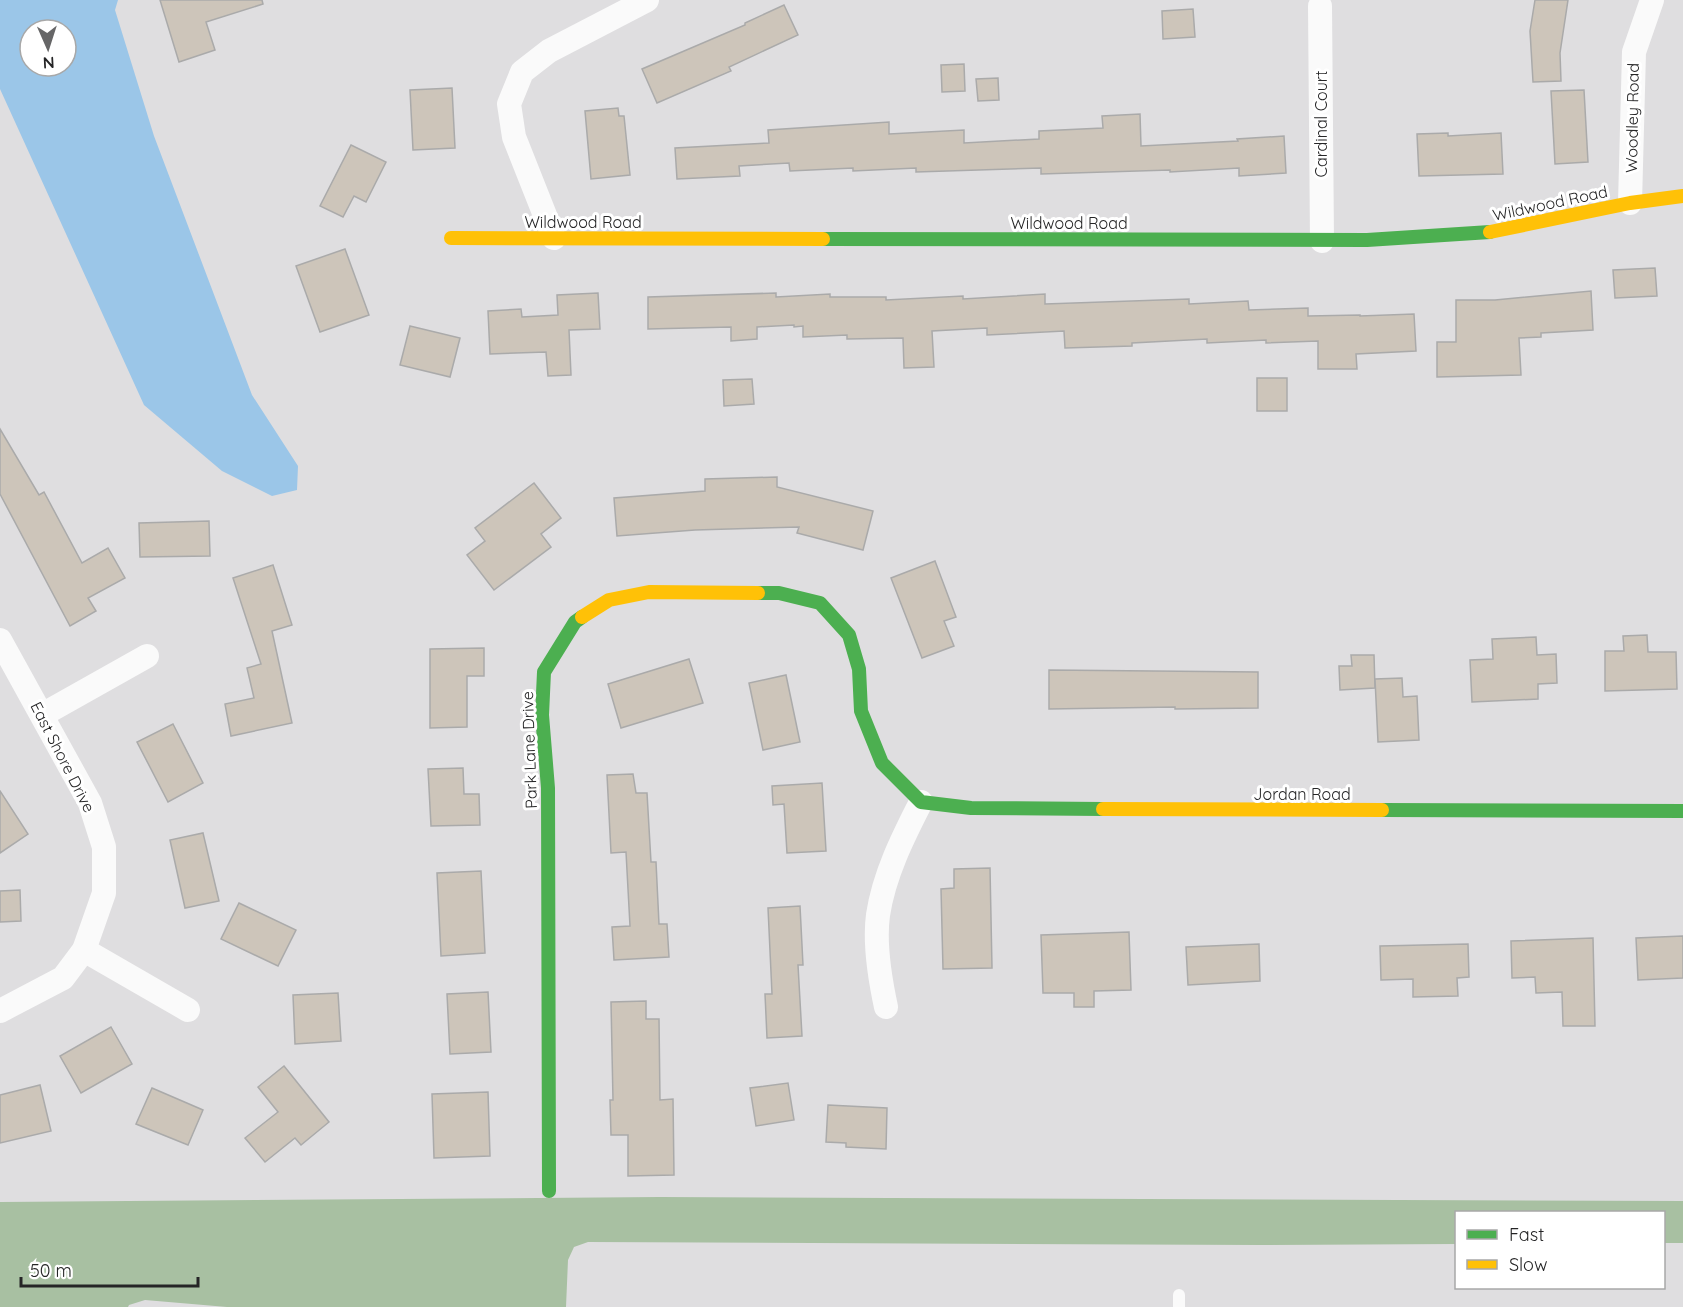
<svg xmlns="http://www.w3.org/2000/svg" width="1683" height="1307" font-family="Quicksand,sans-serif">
<rect width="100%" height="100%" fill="#dfdee0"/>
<polygon fill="#a8c0a2" points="660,1197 1683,1201 1683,1243 1664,1243 1664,1212 1456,1212 1456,1244 1259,1245 588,1242 574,1247 568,1260 566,1307 227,1307 145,1300 129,1305 128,1307 0,1307 0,1202"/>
<path fill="#9bc6e8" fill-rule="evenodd" d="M0,0H118L115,10L154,136L252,395L298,466L297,490L272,496L222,471L144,405L0,89ZM30,30H66V66H30Z"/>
<g fill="#cdc5ba" stroke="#aaa" stroke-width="1.5">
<polygon points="160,0 262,0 263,4 206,22 215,50 179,62"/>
<polygon points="1535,0 1568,0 1560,53 1561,81 1533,82 1530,31"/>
<polygon points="784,5 798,35 729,67 731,71 657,103 642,69 745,25 745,23"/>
<polygon points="1193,9 1195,37 1163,39 1162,11"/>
<polygon points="964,64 965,91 942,92 941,65"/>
<polygon points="998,78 999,100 978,101 976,79"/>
<polygon points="452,88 455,148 413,150 410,90"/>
<polygon points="1584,90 1588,162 1555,164 1551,91"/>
<polygon points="618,108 619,116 624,116 630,175 591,179 585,111"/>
<polygon points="1140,114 1141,146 1238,141 1237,139 1284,136 1286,173 1239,176 1239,168 1170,172 1170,170 1041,174 1041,168 916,172 916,168 853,171 853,168 790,171 789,163 739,166 740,176 677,179 675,148 769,143 768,130 889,122 889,134 964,130 964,143 1039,139 1039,131 1103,128 1102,116"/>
<polygon points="1448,133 1448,136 1501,133 1503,174 1419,176 1417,134"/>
<polygon points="351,145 386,162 366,202 354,196 343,217 320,206"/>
<polygon points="345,249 369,315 320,332 296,266"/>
<polygon points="1655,268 1657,296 1615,298 1613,270"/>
<polygon points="1591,291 1593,330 1541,333 1541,337 1519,338 1521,375 1437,377 1437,342 1456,342 1456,300 1495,300"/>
<polygon points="598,293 600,329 569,330 571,375 548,376 546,352 490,354 488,311 521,309 522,317 558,315 557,295"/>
<polygon points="776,293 776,297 830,294 830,297 886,297 886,300 963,296 963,299 1045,294 1045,304 1189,299 1189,304 1248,301 1249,310 1308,308 1308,316 1360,315 1360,316 1414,314 1416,351 1356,354 1357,369 1318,369 1318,341 1266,343 1266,340 1207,343 1207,339 1132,343 1132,346 1065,348 1064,331 987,335 987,328 932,331 934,367 904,368 903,338 847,339 847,335 803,337 803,326 794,327 794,325 757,327 757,339 731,341 731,327 648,329 648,297"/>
<polygon points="410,326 460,338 450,377 400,365"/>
<rect x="1257" y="378" width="30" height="33"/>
<polygon points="752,379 754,404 724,406 723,380"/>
<polygon points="0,429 39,495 44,492 82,563 108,548 125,578 88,598 96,611 70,626 0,494"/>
<polygon points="777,477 777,487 873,511 863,550 797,533 799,527 695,530 617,536 614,498 705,491 705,479"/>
<polygon points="534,483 561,518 541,534 551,547 494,590 467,555 485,541 475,528"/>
<polygon points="209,521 210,556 140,557 139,523"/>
<polygon points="935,561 956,617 944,621 954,646 922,658 891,578"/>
<polygon points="273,565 292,625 272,631 292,723 231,736 225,704 254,698 247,668 261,664 233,578"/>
<polygon points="1647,635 1648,652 1676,652 1677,689 1605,691 1605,651 1624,651 1623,636"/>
<polygon points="1536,637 1537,655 1556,654 1557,683 1538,684 1538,699 1472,702 1470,660 1493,659 1492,639"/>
<polygon points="484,648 484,676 467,676 467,727 430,728 430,649"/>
<polygon points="1351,655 1374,655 1375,688 1340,690 1339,666 1352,666"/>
<polygon points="689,659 703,703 621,728 608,684"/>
<polygon points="1049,670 1258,672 1258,708 1175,709 1175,707 1049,709"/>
<polygon points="786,675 800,742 763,750 749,683"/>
<polygon points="1402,678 1403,697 1417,696 1419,740 1378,742 1375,679"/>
<polygon points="173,724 203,783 168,802 137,742"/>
<polygon points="463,768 464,794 479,794 480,825 431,826 428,769"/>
<polygon points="633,774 636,793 647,793 651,862 656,862 659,924 667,924 669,957 614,960 612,927 630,926 626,852 611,853 607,775"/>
<polygon points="822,783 826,851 787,853 784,804 773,805 772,786"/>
<polygon points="0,791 28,834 0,853"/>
<polygon points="203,833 219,901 185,908 170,840"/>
<polygon points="990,868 992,968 943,969 941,889 954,888 954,869"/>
<polygon points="481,871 485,953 441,956 437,873"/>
<polygon points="20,890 21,921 0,922 0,891"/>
<polygon points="239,903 296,930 278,966 221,939"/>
<polygon points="800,906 803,965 798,965 802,1036 767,1038 765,994 772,994 768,908"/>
<polygon points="1129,932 1131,990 1094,991 1094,1007 1074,1007 1074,993 1043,993 1041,935"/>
<polygon points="1683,936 1683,978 1638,980 1636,938"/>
<polygon points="1593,938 1595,1026 1563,1026 1562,992 1536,993 1535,977 1512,978 1511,941"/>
<polygon points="1259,944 1260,981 1188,985 1186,947"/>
<polygon points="1468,944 1469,977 1457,978 1458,996 1413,997 1413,979 1381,980 1380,946"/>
<polygon points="488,992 491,1052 450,1054 447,994"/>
<polygon points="338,993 341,1041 295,1044 293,995"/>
<polygon points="646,1001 646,1019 659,1019 660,1100 673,1099 674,1175 628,1176 628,1135 611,1135 610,1100 613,1100 611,1002"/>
<polygon points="111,1027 132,1064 81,1093 60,1056"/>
<polygon points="284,1066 329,1122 301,1145 295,1138 265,1162 245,1138 278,1112 258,1087"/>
<polygon points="788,1083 794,1120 756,1126 750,1088"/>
<polygon points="40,1085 51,1131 0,1143 0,1095"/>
<polygon points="152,1088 203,1110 188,1145 136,1124"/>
<polygon points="488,1092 490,1156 434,1158 432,1094"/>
<polygon points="828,1105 887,1108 886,1149 846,1147 846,1143 826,1142"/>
</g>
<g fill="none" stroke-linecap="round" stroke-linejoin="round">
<polyline stroke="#fafafa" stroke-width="12" points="1179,1307 1179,1295"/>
<g stroke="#fafafa" stroke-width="24">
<polyline points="1320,6 1322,241"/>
<polyline points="1630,203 1634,52 1652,0"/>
<polyline points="554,238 514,137 509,104 522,72 549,51 647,0"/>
<polyline points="0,640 90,803 104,847 104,893 84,950 63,978 0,1011"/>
<polyline points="42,715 147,656"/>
<polyline points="84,950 188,1010"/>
<path d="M886,1007C880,979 874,944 878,915C884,875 903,837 921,802"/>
</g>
<g stroke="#4caf50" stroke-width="14">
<polyline points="823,239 1367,240 1490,232"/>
<polyline points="758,593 779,593 820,603 849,635 859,669 861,711 882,763 921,802 971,808 1103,809"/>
<polyline points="1382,810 1683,811"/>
<polyline points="549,1191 548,788 542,715 544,672 575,622 582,617"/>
</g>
<g stroke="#ffc107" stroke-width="14">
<polyline points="1490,232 1630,203 1683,196"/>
<polyline points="451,238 823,239"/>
<polyline points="582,617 609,600 649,592 758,593"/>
<polyline points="1103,809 1382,810"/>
</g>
</g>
<g text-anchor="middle" stroke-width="6" stroke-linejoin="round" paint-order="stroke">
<g font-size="16" fill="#252526" stroke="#fff">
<text transform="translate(1632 118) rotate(-89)" y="6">Woodley Road</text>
<text transform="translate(1321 124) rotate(-90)" y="6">Cardinal Court</text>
<text transform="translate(1550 203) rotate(-12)" y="6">Wildwood Road</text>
<text x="583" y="228">Wildwood Road</text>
<text x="1069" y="229">Wildwood Road</text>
<text transform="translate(529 750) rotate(-92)" y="6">Park Lane Drive</text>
<text transform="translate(63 757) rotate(63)" y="6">East Shore Drive</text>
<text x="1302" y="800">Jordan Road</text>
</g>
</g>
<rect x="1455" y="1211" width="210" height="78" fill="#ffffff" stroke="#a8a8a8" stroke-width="1.5"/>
<rect x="1467" y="1230" width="30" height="9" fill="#4caf50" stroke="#a8a8a8" stroke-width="1.5"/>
<text x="1509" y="1241" font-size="18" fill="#252526">Fast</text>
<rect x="1467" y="1260" width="30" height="9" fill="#ffc107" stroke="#a8a8a8" stroke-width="1.5"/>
<text x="1509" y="1271" font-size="18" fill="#252526">Slow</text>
<g transform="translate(48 48) rotate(177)"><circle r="28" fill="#ffffff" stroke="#a8a8a8" stroke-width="1.5"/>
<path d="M0-4.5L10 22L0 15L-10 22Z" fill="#666667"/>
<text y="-9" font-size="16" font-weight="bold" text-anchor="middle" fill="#252526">N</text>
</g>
<path d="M21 1277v9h177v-9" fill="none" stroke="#252526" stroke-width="3"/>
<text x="30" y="1277" font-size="18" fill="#252526" stroke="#ffffff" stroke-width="4.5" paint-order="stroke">50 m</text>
</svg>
